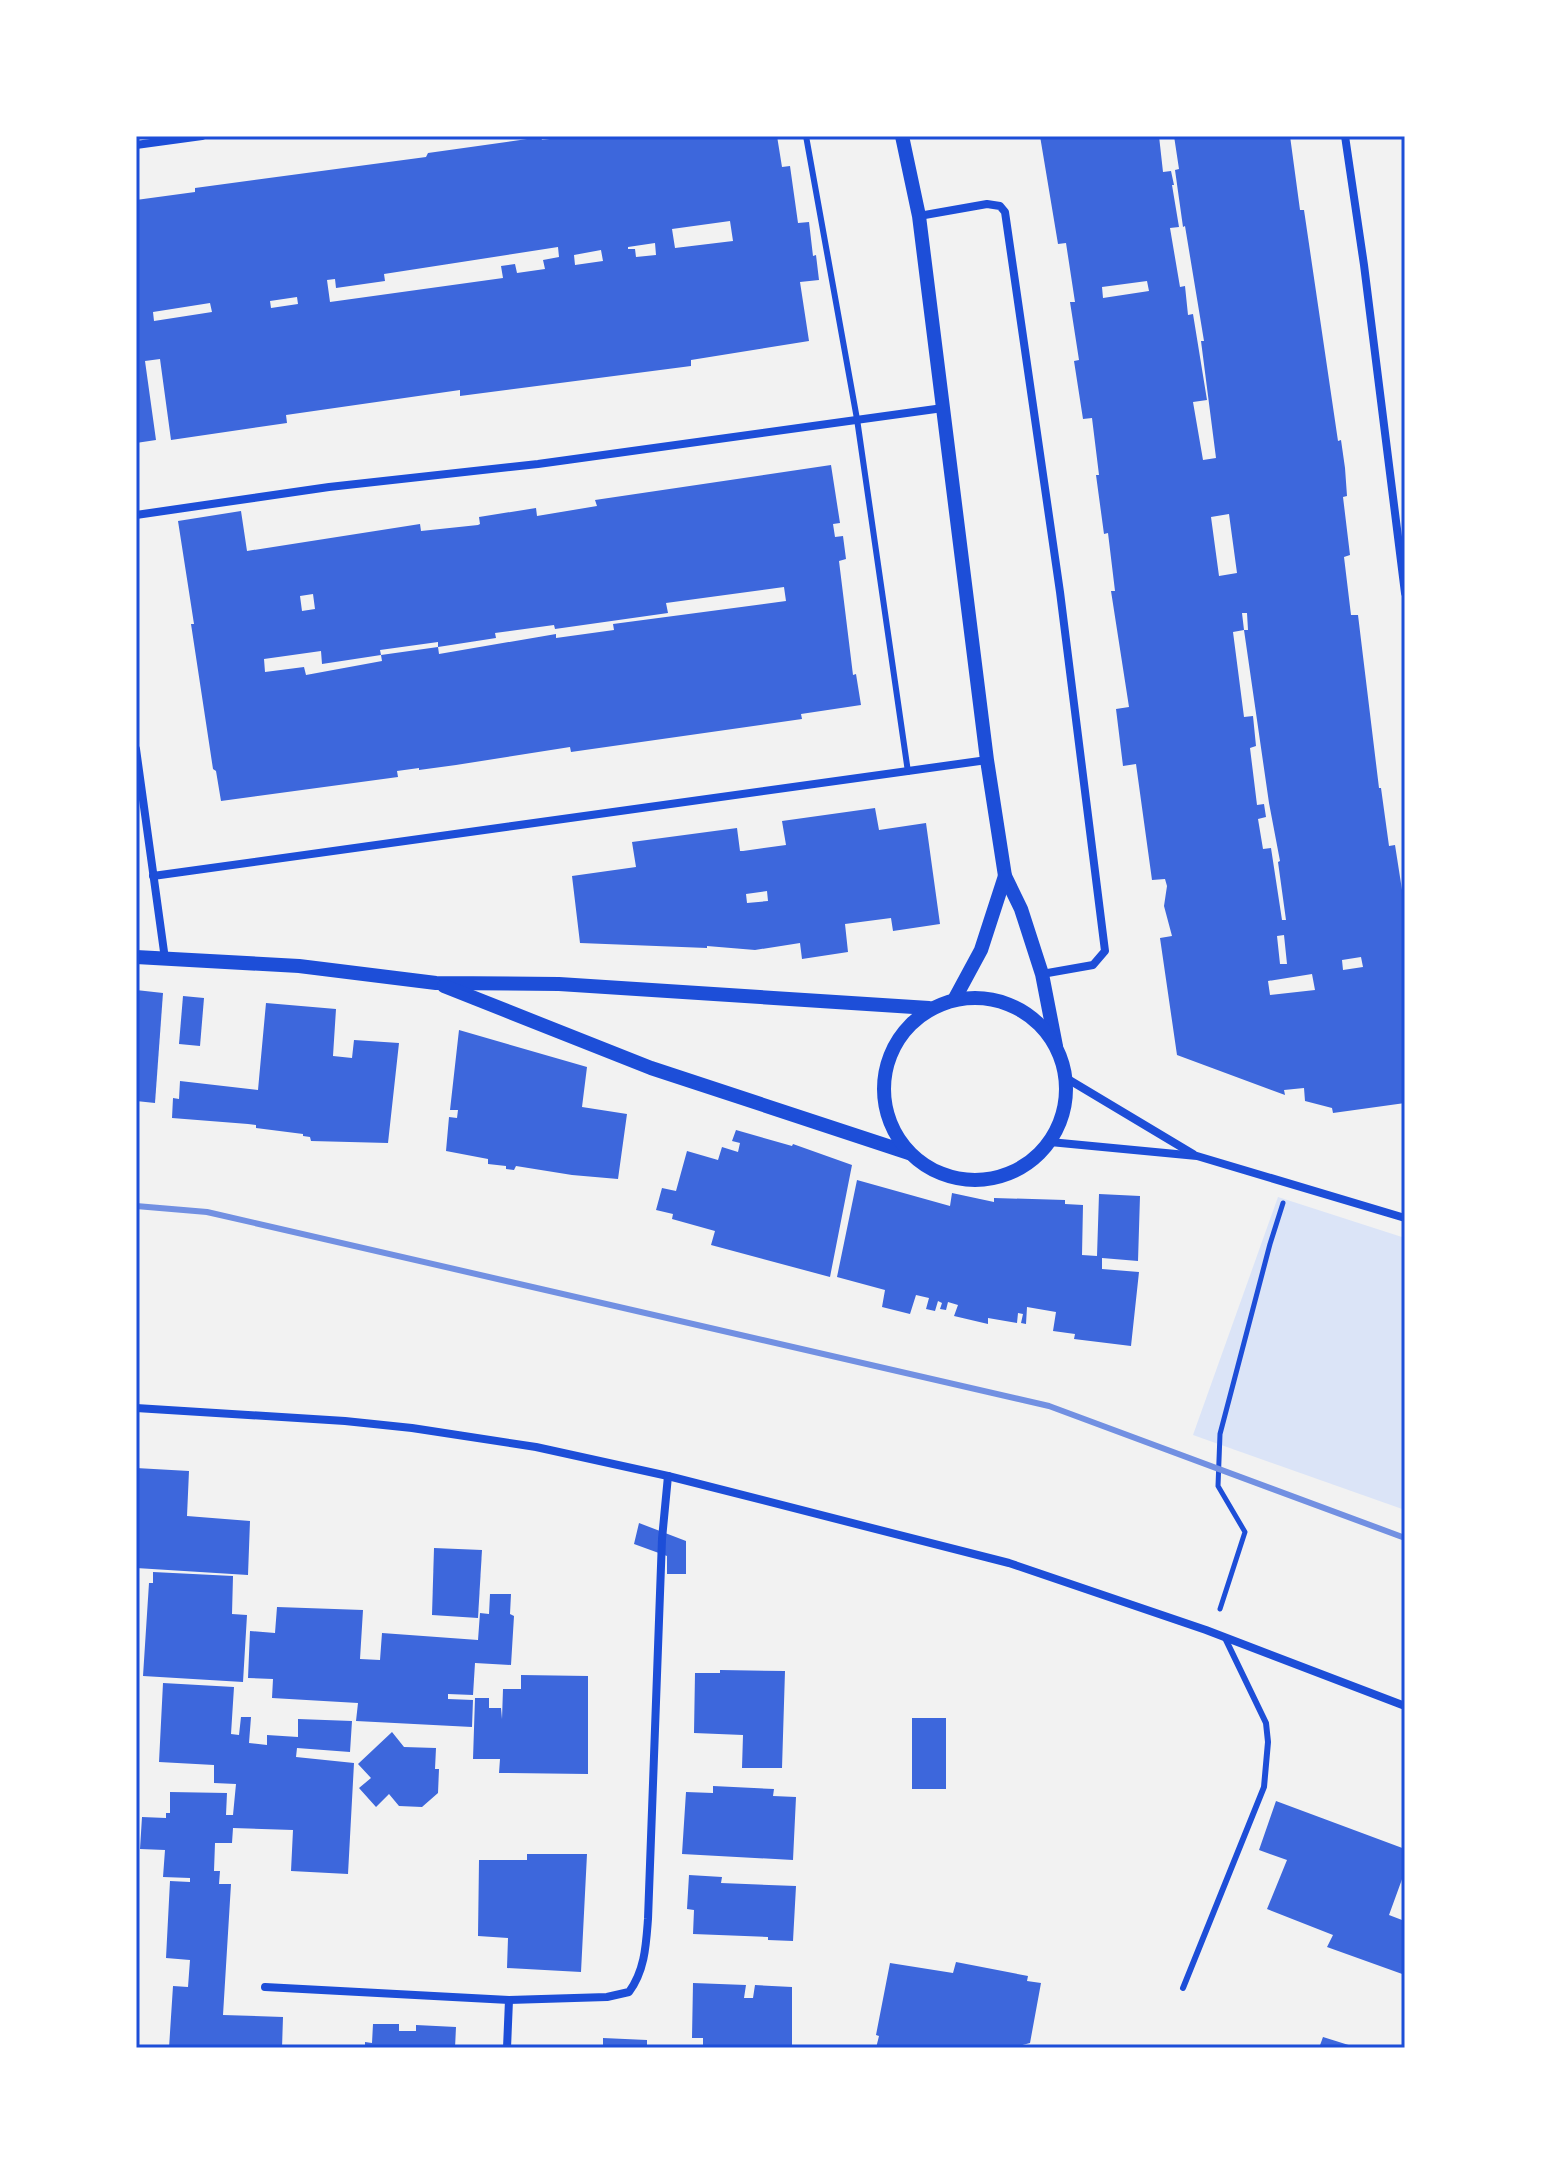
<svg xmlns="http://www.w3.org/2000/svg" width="1541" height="2184" font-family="'Source Sans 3',sans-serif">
<rect width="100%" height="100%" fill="#f2f2f2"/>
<polygon fill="#dbe4f7" points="1278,1197 1405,1238 1405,1510 1193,1435"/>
<g fill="#3d67dc" fill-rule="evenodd">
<path d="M572,136H777L782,167L790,166L798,223L809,222L813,256L816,255L819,280L800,282L809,341L691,360V366L460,396V390L286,415L287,423L171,440L160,359L145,361L156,440L136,443V200L195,192V188L426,157L428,153L541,137L542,140ZM730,221L733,241L675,248L672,229ZM655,243L656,255L636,257L635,249H628V247ZM558,247L559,257L543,260L545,269L517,273L515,264L501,266L503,278L330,302L327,280L335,279L336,288L385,281L384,274ZM601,250L603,261L575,265L574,255ZM297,297L298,304L271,308L270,301ZM210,303L212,312L154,321L153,312Z"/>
<path d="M1040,136H1159L1163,172L1171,171L1174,185H1172L1179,227L1170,228L1180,287L1185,286L1188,315L1193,314L1207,400L1193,402L1203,460L1216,458L1201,341H1204L1185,226L1183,227L1175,170L1179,169L1174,136H1290L1300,210H1304L1338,441L1341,440L1345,468L1347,496L1343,497L1350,555L1344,557L1351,615H1358L1379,788H1381L1389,846L1395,845L1405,909V1103L1333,1113L1332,1108L1305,1101L1304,1088L1284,1090L1285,1095L1177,1055L1160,938L1172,936L1164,906L1167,886L1165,879L1152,880L1136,764L1123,766L1116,709L1129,707L1111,591H1115L1108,533L1104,534L1096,475H1099L1092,418L1083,419L1074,361L1079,360L1070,302H1075L1066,243L1058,244ZM1147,281L1149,291L1103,298L1102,287ZM1229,514L1237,573L1219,576L1211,517ZM1242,613H1247L1248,630H1244L1269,803L1280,861L1278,862L1286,920H1282L1271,848L1263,849L1258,819L1266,817L1264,804L1257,805L1250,748L1256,746L1253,716L1244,717L1233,632L1244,630ZM1284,935L1287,964H1280L1277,936ZM1361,957L1363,967L1343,970L1342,960ZM1312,974L1315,990L1270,995L1268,981Z"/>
<path d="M831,465L840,523L833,524L835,537L843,536L846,559L839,561L853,675L856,674L861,705L801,714L802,719L571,752L570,747L456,765L419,770V768L397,771L398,777L221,801L216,771L213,769L191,624H194L178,521L241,511L247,551L420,524L421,531L478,525L480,524L479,517L536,508L537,516L597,506L595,500ZM784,587L786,601L613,624L614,630L556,638V634L439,654L438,647L381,655L382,661L306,675L304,667L265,672L264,659L321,651L322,664L381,655L380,650L438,642V647L496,638L495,633L554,625L555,629L668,613L666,603ZM313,594L315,609L302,611L300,596Z"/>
<path d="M875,808L879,830L926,823L940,924L893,931L891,918L845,924L848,952L802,959L800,943L755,950L707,946V948L580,943L572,876L636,867L632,842L737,828L740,851H743L786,845L782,821ZM767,891L768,901L747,903L746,894Z"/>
<polygon points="136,990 163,993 155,1103 136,1101"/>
<polygon points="183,996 204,998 200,1046 179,1044"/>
<polygon points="266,1003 336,1009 333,1056 352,1058 354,1040 399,1043 388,1143 311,1141 310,1137 303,1136 303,1134 256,1128 256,1125 248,1124 172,1118 173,1098 179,1099 180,1081 258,1090"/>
<polygon points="459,1030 587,1067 582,1107 627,1114 618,1179 572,1175 516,1166 514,1170 506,1169 506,1166 488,1164 488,1159 446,1151 449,1117 457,1118 458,1110 450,1110"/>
<polygon points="736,1130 792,1146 793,1144 852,1165 830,1277 711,1245 715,1231 672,1219 673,1214 656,1210 662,1188 676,1191 687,1151 718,1160 722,1147 738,1152 740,1143 732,1141"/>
<polygon points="857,1180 950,1206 952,1193 994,1202 994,1198 1065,1200 1065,1204 1083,1205 1082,1255 1097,1256 1099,1194 1140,1196 1138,1261 1102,1258 1102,1269 1139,1272 1131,1346 1074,1339 1075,1334 1053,1331 1056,1312 1027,1307 1026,1324 1021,1323 1023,1314 1018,1313 1017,1323 988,1318 988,1324 954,1316 958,1305 948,1302 946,1310 940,1309 942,1303 938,1301 935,1311 926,1309 929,1298 916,1295 910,1314 882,1307 885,1290 837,1277"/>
<polygon points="136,1468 189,1471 187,1516 250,1521 248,1575 136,1568"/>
<polygon points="639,1523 686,1541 686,1574 667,1574 667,1556 634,1544"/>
<polygon points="434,1548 482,1550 478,1618 432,1615"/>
<polygon points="153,1572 233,1576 232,1614 247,1615 243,1682 143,1676 149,1583 153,1583"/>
<polygon points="490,1594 511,1594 510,1614 514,1616 511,1665 475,1663 473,1695 448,1694 448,1699 473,1700 472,1727 356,1721 358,1703 272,1698 273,1679 248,1678 250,1631 275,1633 277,1607 363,1610 360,1659 380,1660 382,1633 478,1640 480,1613 489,1614"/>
<polygon points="720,1670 785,1671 782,1768 742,1768 743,1735 694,1733 695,1673 720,1673"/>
<polygon points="521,1675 588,1676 588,1774 499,1773 500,1759 473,1759 475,1698 489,1698 489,1708 501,1708 502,1719 503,1689 521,1689"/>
<polygon points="163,1683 234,1687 231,1734 239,1735 241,1717 251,1717 249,1743 267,1745 267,1735 298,1737 298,1719 352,1721 350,1752 297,1748 296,1757 354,1763 348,1874 291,1871 293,1830 233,1828 232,1843 215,1843 214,1871 220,1871 219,1884 231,1884 223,2015 283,2017 282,2048 169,2048 173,1986 188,1987 190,1960 166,1958 170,1881 190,1882 190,1878 163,1877 165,1850 140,1849 142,1817 166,1818 166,1813 170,1813 170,1792 227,1793 226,1815 233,1815 236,1784 214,1783 214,1765 159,1762"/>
<rect x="912" y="1718" width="34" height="71"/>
<polygon points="392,1732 404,1747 436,1748 435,1769 439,1769 438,1793 422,1807 399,1806 389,1794 376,1807 359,1788 371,1778 358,1764"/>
<polygon points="713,1786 774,1789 773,1796 796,1797 793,1860 682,1854 686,1792 713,1793"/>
<polygon points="1276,1801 1405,1849 1405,1871 1389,1915 1402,1920 1405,1913 1405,1975 1327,1947 1333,1935 1267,1909 1287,1860 1259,1850"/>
<polygon points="527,1854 587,1854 581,1972 507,1968 508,1938 478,1936 479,1860 527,1860"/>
<polygon points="689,1875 722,1877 721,1883 796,1886 793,1941 768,1940 768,1937 693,1934 694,1910 687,1909"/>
<polygon points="956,1962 1028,1976 1027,1981 1041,1983 1030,2043 1011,2048 876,2048 879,2036 876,2035 890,1963 953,1973"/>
<polygon points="693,1983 746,1985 744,1998 753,1998 755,1985 792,1987 792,2048 703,2048 703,2038 692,2038"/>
<polygon points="373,2024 399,2024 399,2031 416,2031 416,2025 456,2027 455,2048 365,2048 365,2042 372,2043"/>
<polygon points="1323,2037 1355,2047 1355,2048 1319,2048"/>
<polygon points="603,2038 647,2040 647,2048 603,2048"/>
</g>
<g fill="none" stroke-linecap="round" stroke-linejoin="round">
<polyline stroke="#1d4ed8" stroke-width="5" points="1220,1609 1245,1532 1218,1486 1220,1434 1270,1244 1283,1203"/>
<g stroke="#1d4ed8" stroke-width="6">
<polyline points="806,136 857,419 908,772"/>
<polyline points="1183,1988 1264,1787 1268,1742 1266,1723 1225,1638"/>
</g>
<g stroke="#1d4ed8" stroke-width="8">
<polyline points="1345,136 1364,265 1405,593"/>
<polyline points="136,145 202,136"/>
<polyline points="919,216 987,204 1000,206 1005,212 1060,592 1105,951 1093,965 1042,974"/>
<polyline points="136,515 329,487 538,464 943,408"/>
<polyline points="136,749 165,959"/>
<polyline points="153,876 987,760"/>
<polyline points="1066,1078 1193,1154"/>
<polyline points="1050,1142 1197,1156 1405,1218"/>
<polyline points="136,1408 345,1421 412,1428 536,1447 668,1476 1009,1563 1206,1630 1405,1706"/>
<path d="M265,1987L509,2000L607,1997L629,1992C645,1970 646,1945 648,1919L662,1539L668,1476"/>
<polyline points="507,2048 509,2000"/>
</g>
<g stroke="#1d4ed8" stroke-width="14">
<polyline points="902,136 919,216 987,760 1005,876 1021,909 1042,974 1056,1046"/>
<polyline points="136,957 299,966 436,983 559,984 929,1008"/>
<polyline points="444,986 651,1068 909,1153"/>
<circle cx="975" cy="1089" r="91"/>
<polyline points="954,1000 981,950 1005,876"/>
</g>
<polyline stroke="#7290e2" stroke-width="6" points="136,1206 207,1212 1049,1406 1405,1538"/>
</g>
<rect width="1541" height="2184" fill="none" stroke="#ffffff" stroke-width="276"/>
<rect x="138" y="138" width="1265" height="1908" fill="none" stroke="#1d4ed8" stroke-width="3"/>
</svg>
